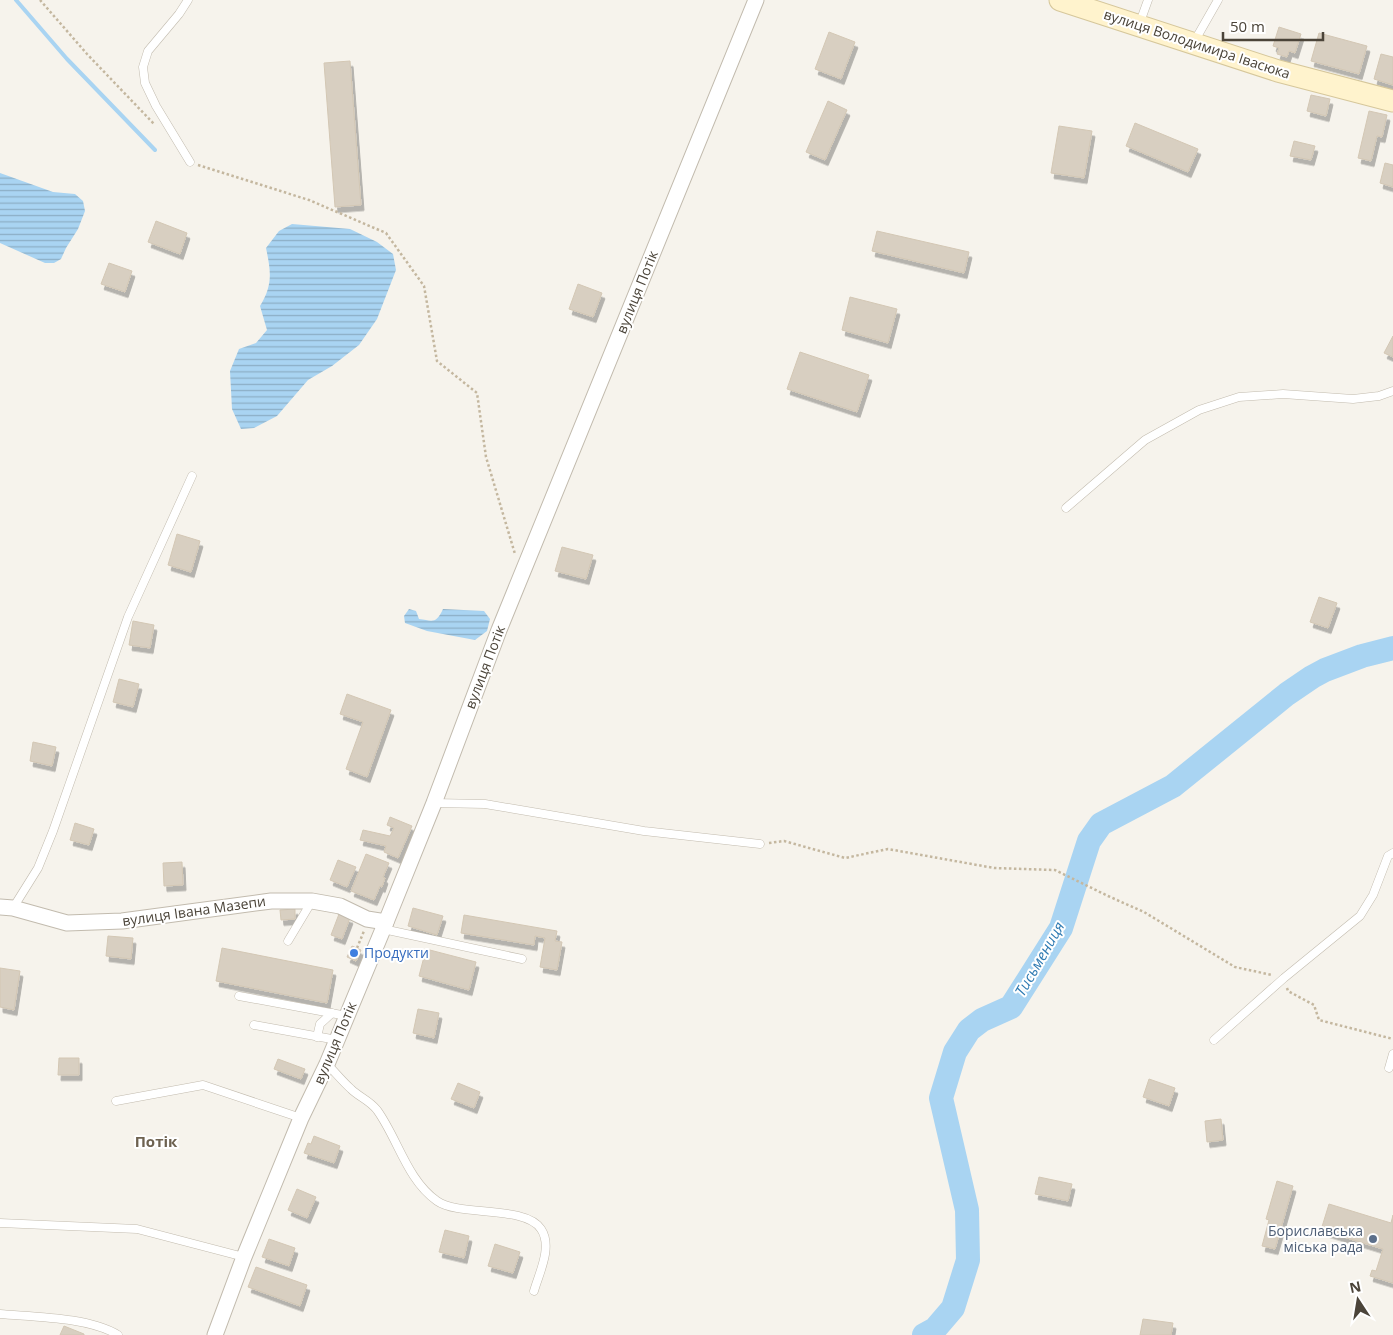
<svg xmlns="http://www.w3.org/2000/svg" width="1393" height="1335" font-family="'Open Sans',sans-serif">
<defs>
<pattern id="water-rules" width="6" height="5" patternUnits="userSpaceOnUse" patternTransform="scale(1.25)"><rect width="6" height="5" fill="#a9d4f2"/><path d="M0 2.5h6" fill="none" stroke="#8caec5"/></pattern>
<filter id="shadow"><feDropShadow dx="3" dy="5.5" stdDeviation="0" flood-color="#0004"/></filter>
</defs>
<rect width="100%" height="100%" fill="#f6f3ec"/>
<g fill="url(#water-rules)">
<polygon points="0,173 53,192 75,194 83,201 85,211 78,229 66,248 61,259 54,263 45,263 0,243"/>
<path d="M292,224L350,229L377,242L393,254L396,270L377,319L359,345L332,366L308,380L277,416L254,428L241,429L232,409L230,371L239,349L256,343L267,330L260,306C273,285 271,272 266,248L279,231Z"/>
<path d="M409,609L416,611L419,619C433,621 436,624 443,609L484,611L490,619L487,631L475,640L427,631L405,623L404,616Z"/>
</g>
<g fill="none" stroke-linecap="round" stroke-linejoin="round">
<polyline stroke="#a9d4f2" stroke-width="4" points="16,0 67,59 155,150"/>
<polyline stroke="#a9d4f2" stroke-width="24" points="924,1335 935,1329 953,1308 968,1260 967,1210 941,1098 955,1052 969,1030 982,1020 1011,1007 1061,928 1089,841 1101,824 1173,786 1287,694 1312,677 1325,670 1362,656 1393,648"/>
</g>
<g fill="#d8cfc1" stroke="#d3c7b4" filter="url(#shadow)">
<polygon points="1279,27 1301,34 1295,53 1289,51 1287,57 1277,54 1279,48 1273,46"/>
<polygon points="829,32 855,42 841,79 815,69"/>
<polygon points="1319,33 1367,46 1359,74 1311,61"/>
<polygon points="1381,54 1393,57 1393,85 1374,79"/>
<polygon points="350,61 361,205 335,207 324,63"/>
<polygon points="1311,95 1330,99 1326,116 1307,111"/>
<polygon points="828,101 847,110 825,160 806,152"/>
<polygon points="1369,111 1387,115 1382,137 1377,136 1371,161 1358,158"/>
<polygon points="1135,123 1198,149 1188,172 1126,146"/>
<polygon points="1059,126 1092,131 1084,178 1051,173"/>
<polygon points="1294,141 1315,146 1311,160 1290,156"/>
<polygon points="1385,163 1393,165 1393,187 1380,183"/>
<polygon points="156,221 187,233 180,254 148,242"/>
<polygon points="877,231 969,252 964,273 872,251"/>
<polygon points="109,263 132,271 125,292 101,284"/>
<polygon points="578,284 602,293 593,317 569,309"/>
<polygon points="850,297 897,309 888,343 842,330"/>
<polygon points="1393,336 1393,357 1384,353"/>
<polygon points="800,352 869,375 857,412 787,389"/>
<polygon points="177,534 200,541 191,572 168,565"/>
<polygon points="562,547 593,555 586,579 555,571"/>
<polygon points="1319,597 1337,603 1328,628 1310,622"/>
<polygon points="133,621 154,625 150,648 129,645"/>
<polygon points="119,679 139,684 133,707 113,702"/>
<polygon points="347,694 391,710 367,777 346,769 363,722 340,714"/>
<polygon points="33,742 56,747 52,766 30,761"/>
<polygon points="390,817 412,826 398,858 384,852 386,846 360,840 363,830 390,836 394,828 387,825"/>
<polygon points="75,823 94,829 89,845 70,840"/>
<polygon points="366,854 389,863 383,877 385,878 382,887 380,886 374,900 351,891"/>
<polygon points="338,860 356,867 347,887 330,880"/>
<polygon points="182,862 183,885 164,886 163,863"/>
<polygon points="413,908 443,916 437,935 408,926"/>
<polygon points="295,909 295,919 281,920 280,910"/>
<polygon points="339,914 350,918 342,939 331,935"/>
<polygon points="464,915 557,931 555,941 562,942 557,970 540,967 545,938 535,936 534,945 461,933"/>
<polygon points="108,936 133,938 131,959 106,956"/>
<polygon points="352,946 361,950 356,961 347,957"/>
<polygon points="222,948 333,970 327,1003 216,981"/>
<polygon points="426,949 476,962 469,990 419,976"/>
<polygon points="0,968 20,971 14,1010 0,1007"/>
<polygon points="418,1009 439,1013 434,1038 413,1033"/>
<polygon points="59,1058 79,1058 79,1075 58,1075"/>
<polygon points="278,1059 305,1069 301,1079 274,1069"/>
<polygon points="1149,1079 1175,1088 1169,1106 1143,1097"/>
<polygon points="458,1083 480,1092 474,1108 451,1099"/>
<polygon points="1221,1119 1223,1140 1207,1142 1205,1121"/>
<polygon points="314,1136 340,1146 334,1163 304,1153 308,1143 311,1144"/>
<polygon points="1039,1177 1072,1184 1068,1201 1035,1194"/>
<polygon points="1277,1181 1293,1186 1275,1249 1262,1246 1269,1220 1266,1219"/>
<polygon points="297,1189 316,1197 307,1218 288,1210"/>
<polygon points="1329,1204 1391,1223 1393,1215 1393,1283 1370,1276 1372,1270 1376,1271 1383,1249 1321,1230"/>
<polygon points="445,1230 469,1236 464,1258 439,1252"/>
<polygon points="269,1239 295,1248 289,1266 262,1257"/>
<polygon points="495,1244 520,1252 513,1273 488,1266"/>
<polygon points="256,1267 307,1285 300,1306 248,1287"/>
<polygon points="1143,1319 1173,1323 1171,1335 1140,1335"/>
<polygon points="64,1326 84,1334 84,1335 60,1335"/>
</g>
<g fill="none" stroke-linecap="round" stroke-linejoin="round">
<defs>
<g id="lane">
<polyline points="188,0 179,14 148,51 143,67 145,83 156,106 190,162"/>
<polyline points="1139,25 1148,0"/>
<polyline points="1194,42 1218,0"/>
<polyline points="1066,508 1145,440 1199,410 1239,397 1283,394 1353,399 1379,396 1393,391"/>
<polyline points="434,803 485,804 644,831 760,844"/>
<polyline points="13,908 38,868 53,831 128,617 192,476"/>
<polyline points="383,929 522,959"/>
<polyline points="288,941 312,901"/>
<polyline points="239,996 347,1016"/>
<polyline points="254,1025 337,1040"/>
<polyline points="317,1037 320,1024 332,1013"/>
<polyline points="1214,1040 1284,978 1360,916 1373,895 1388,856 1393,853"/>
<path d="M327,1064C335,1072 342,1081 351,1089C359,1097 369,1100 377,1110C398,1139 407,1180 437,1201C460,1217 525,1205 541,1229C553,1247 539,1273 534,1291"/>
<polyline points="1389,1068 1393,1054"/>
<polyline points="116,1101 203,1085 301,1118"/>
<polyline points="0,1223 137,1229 244,1257"/>
<path d="M0,1314C34,1317 89,1317 118,1335"/>
</g>
<g id="street">
<polyline points="0,907 13,908 67,923 122,921 271,901 312,901 340,906 367,919 386,922"/>
<polyline points="215,1335 244,1257 301,1118 327,1064 386,922 434,803 499,630 756,0"/>
</g>
<polyline id="secondary" points="1060,0 1278,71 1393,101"/>
</defs>
<use href="#lane" stroke="#c2bbae" stroke-width="9"/>
<use href="#street" stroke="#c2bbae" stroke-width="17"/>
<use href="#secondary" stroke="#d6c79b" stroke-width="23"/>
<g stroke="#c4b79f" stroke-width="2.5" stroke-dasharray="2.5 2.5" stroke-linecap="butt">
<polyline points="40,0 87,54 154,124"/>
<polyline points="198,165 309,200 386,233 424,286 437,361 477,393 486,457 515,554"/>
<polyline points="769,843 784,841 845,858 888,849 994,868 1055,870 1108,896 1144,912 1235,967 1272,975"/>
<polyline points="357,948 364,931"/>
<polyline points="1287,988 1288,991 1314,1005 1319,1020 1393,1039"/>
</g>
<use href="#lane" stroke="#fff" stroke-width="8"/>
<use href="#street" stroke="#fff" stroke-width="15"/>
<use href="#secondary" stroke="#fff3cd" stroke-width="21"/>
</g>
<circle fill="#3f7fe0" stroke="#fff" stroke-width="2" cx="354" cy="953" r="5"/>
<circle fill="#5c6f8a" stroke="#fff" stroke-width="2" cx="1373" cy="1239" r="5"/>
<g text-anchor="middle" stroke-width="4" stroke-linejoin="round" paint-order="stroke">
<g font-size="14" fill="#4b4439" stroke="#fff">
<text transform="translate(1197 44) rotate(18)" y="5">вулиця Володимира Івасюка</text>
<text transform="translate(637 292) rotate(-68)" y="5">вулиця Потік</text>
<text transform="translate(485 667) rotate(-69)" y="5">вулиця Потік</text>
<text transform="translate(194 911) rotate(-8)" y="5">вулиця Івана Мазепи</text>
<text transform="translate(335 1043) rotate(-67)" y="5">вулиця Потік</text>
</g>
<g font-size="14" fill="#366cbe" stroke="#fff" text-anchor="start">
<text x="364" y="958">Продукти</text>
</g>
<g font-size="14" fill="#4e5e75" stroke="#fff" text-anchor="end">
<text x="1363" y="1236">Бориславська<tspan x="1363" dy="16">міська рада</tspan></text>
</g>
<g font-size="15" font-style="italic" fill="#2e7ab2" stroke="#fff">
<text transform="translate(1040 959) rotate(-60)" y="5">Тисьмениця</text>
</g>
<g font-size="15" font-weight="bold" fill="#6e6250" stroke="#fff">
<text x="156" y="1147">Потік</text>
</g>
</g>
<g transform="translate(1358 1300) rotate(348)" stroke="#ffffff" stroke-width="4" paint-order="stroke">
<path d="M0-4L9 19L0 12L-9 19Z" fill="#4b4439"/>
<text y="-8" font-size="14" font-weight="bold" text-anchor="middle" fill="#4b4439">N</text>
</g>
<path d="M1223 32v8h100v-8" fill="none" stroke="#4b4439" stroke-width="2.5"/>
<text x="1230" y="32" font-size="15" fill="#4b4439" stroke="#ffffff" stroke-width="4" paint-order="stroke">50 m</text>
</svg>
